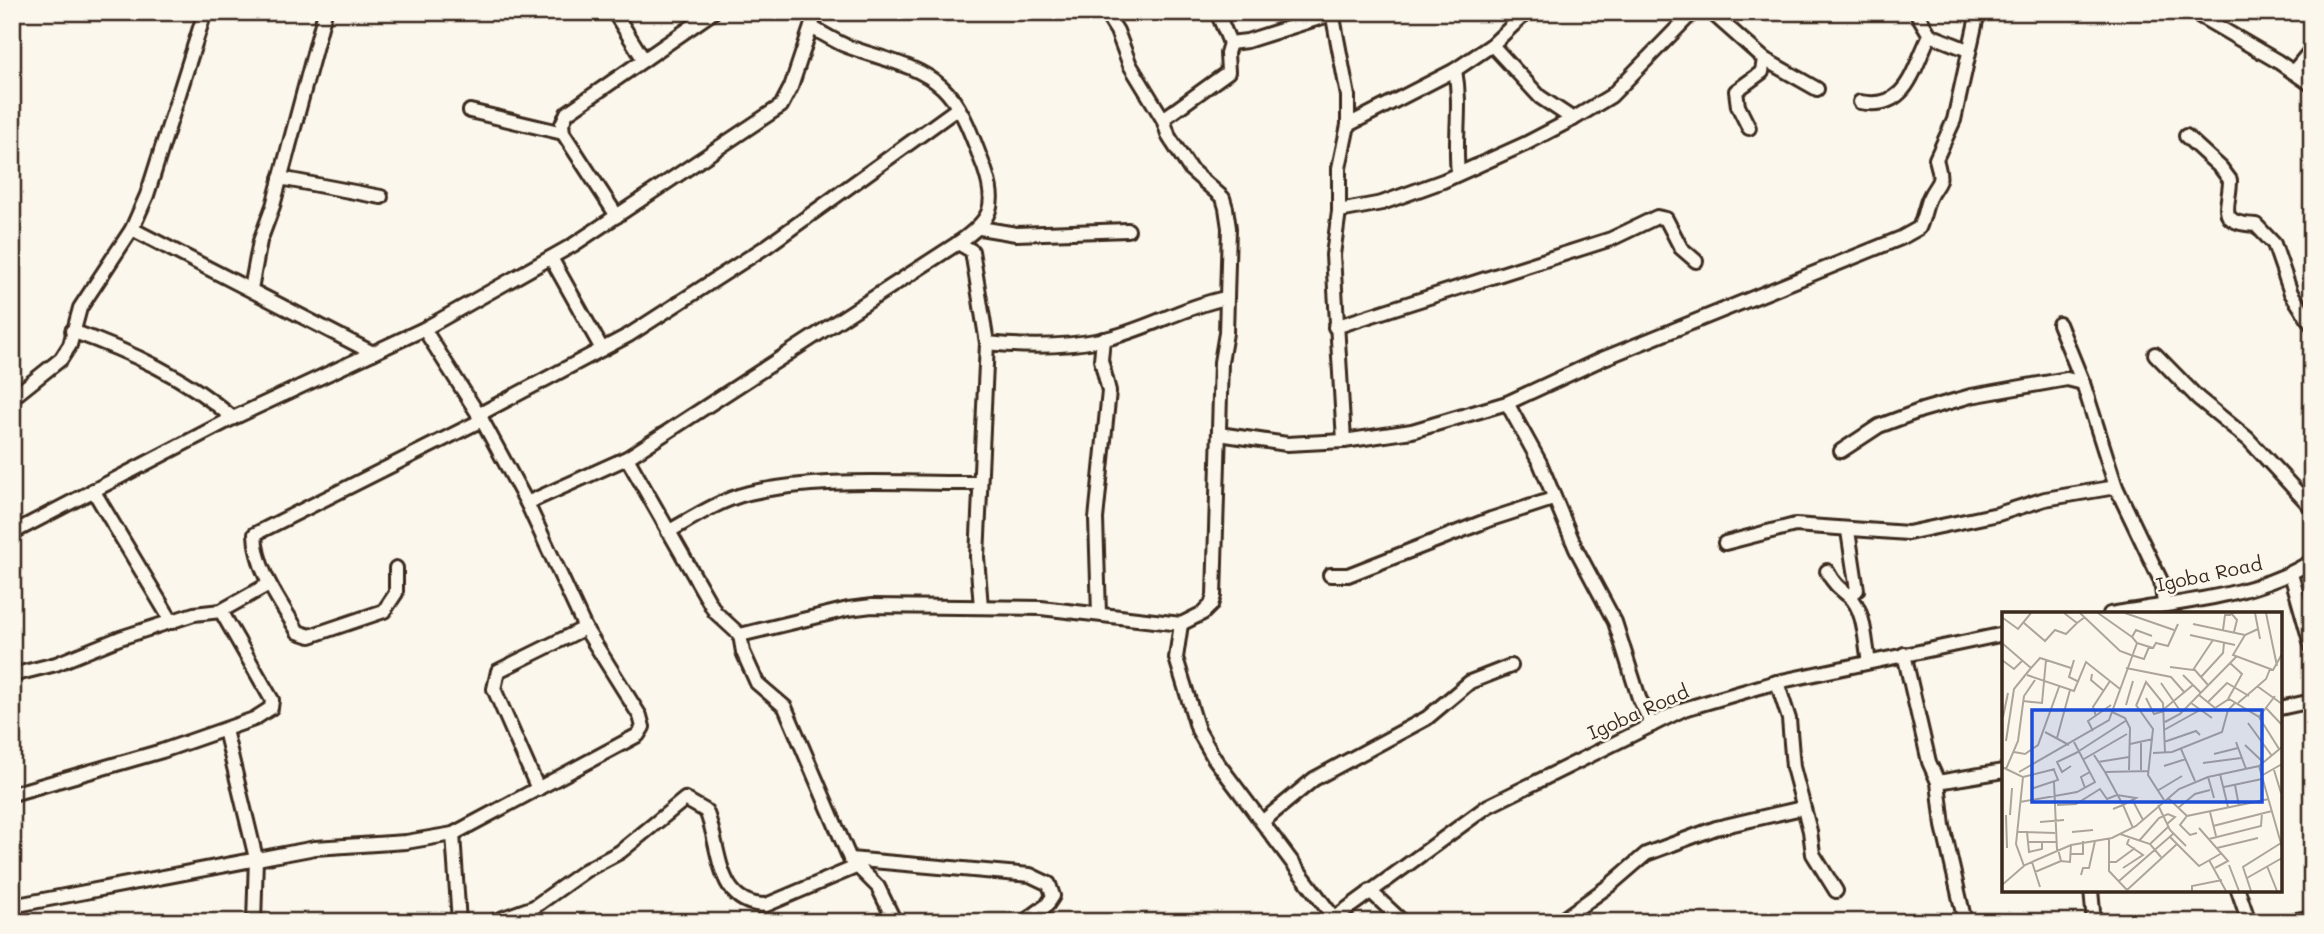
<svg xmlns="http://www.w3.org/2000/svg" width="2324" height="934" font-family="Mali,sans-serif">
<rect width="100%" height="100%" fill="#fbf7ec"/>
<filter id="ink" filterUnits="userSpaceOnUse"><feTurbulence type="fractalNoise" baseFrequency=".0143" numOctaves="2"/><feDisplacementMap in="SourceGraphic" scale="14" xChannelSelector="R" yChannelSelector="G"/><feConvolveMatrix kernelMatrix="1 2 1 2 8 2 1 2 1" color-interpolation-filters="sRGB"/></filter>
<g filter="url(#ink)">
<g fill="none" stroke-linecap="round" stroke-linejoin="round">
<defs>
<g id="minor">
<polyline points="614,12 644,60"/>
<polyline points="1217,12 1230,43 1247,41 1332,14"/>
<polyline points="1332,12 1348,96 1348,125 1339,168 1339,211 1333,255 1344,441"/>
<polyline points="1711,12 1764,59 1817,89"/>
<polyline points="1916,12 1930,35 1968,50"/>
<polyline points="2193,12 2277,61 2312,85"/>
<polyline points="1492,45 1540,97 1573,119"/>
<path d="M1455,70C1462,107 1454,137 1458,173"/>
<polyline points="2293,72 2312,49"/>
<path d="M1860,102C1908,111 1912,70 1930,35"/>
<polyline points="470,111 563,133"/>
<polyline points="1163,119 1228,72 1227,53 1230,43"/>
<polyline points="1348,125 1455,70 1492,45 1527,12"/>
<polyline points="1749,128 1738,106 1736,91 1762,72 1764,59"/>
<path d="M2186,136L2221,168L2230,180C2230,207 2214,223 2256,225L2274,244L2291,293L2312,325"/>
<polyline points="280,178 381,197"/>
<polyline points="1339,211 1382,203 1443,181 1525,144 1573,119 1611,96 1693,12"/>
<polyline points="617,216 563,133 562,124 567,113 713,12"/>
<polyline points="980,228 1016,234 1128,230"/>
<polyline points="132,229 373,353"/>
<polyline points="958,243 972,251 987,343 977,557 981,607"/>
<polyline points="551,258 602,349"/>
<polyline points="251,289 260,241 273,206 325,12"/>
<polyline points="2059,324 2083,383 2116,487 2161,581 2164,603"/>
<polyline points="1335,327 1611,239 1657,217 1666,219 1681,248 1696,261"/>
<path d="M72,331C131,352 186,377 233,418"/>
<path d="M987,343C1025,347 1064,347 1101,340C1144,331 1182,307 1226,298"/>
<polyline points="2155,354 2198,398 2248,439 2312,508"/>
<polyline points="12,398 61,359 70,345 80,308 132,229 147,195 205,12"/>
<polyline points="1507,403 1540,463 1576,549 1615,622 1639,698 1652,725"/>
<polyline points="478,415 629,335 767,246 958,108"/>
<path d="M1219,434L1287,444L1344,441L1412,431L1507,403L1602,359L1901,238L1919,228C1923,219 1925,209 1928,200C1937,179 1944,187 1936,159L1954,120L1978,12"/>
<polyline points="1841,451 1879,426 1922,410 1971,396 2067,379 2083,383"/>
<polyline points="627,458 715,612 740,635 848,609 872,606 1041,608 1181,624 1203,613 1211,605 1214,596 1221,362 1226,333 1229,228 1226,208 1223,198 1190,169 1169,137 1163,119 1130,65 1117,31 1105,12"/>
<polyline points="93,490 172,622"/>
<path d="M527,503L627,458L958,243C991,220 998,207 984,167C973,140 964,108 942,87C915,63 876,58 844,45C833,40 822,33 811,27"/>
<polyline points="1848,531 1857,590 1850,596"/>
<path d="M668,532C694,517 720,500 749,493C823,476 904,484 979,483"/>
<polyline points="12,533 233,418 424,329 573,245 781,106 791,87 816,12"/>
<polyline points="1725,543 1795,525 1908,533 1998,514 2045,499 2116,487"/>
<path d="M396,568V593L384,611L310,636L298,632C280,601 256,571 255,534L482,420"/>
<path d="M1827,571C1833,583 1839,588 1849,596C1865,609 1865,643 1869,662"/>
<polyline points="2291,574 2312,648"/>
<polyline points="1330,575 1348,575 1491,519 1553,499"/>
<polyline points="1099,614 1096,519 1109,391 1101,360 1103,339"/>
<path d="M2110,614C2175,602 2255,598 2312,561"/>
<polyline points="1181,624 1176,658 1198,730 1214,758 1334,918"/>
<polyline points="740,635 743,652 757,683 785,707 850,859 878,887 895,922"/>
<polyline points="1904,654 1929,762 1938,782 1943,826 1965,922"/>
<polyline points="12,675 56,664 120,638 194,614 221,611 269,584"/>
<polyline points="1777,682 1789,719 1793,767 1810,831 1813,854 1836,891"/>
<polyline points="2280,708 2312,701"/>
<polyline points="225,730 256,858 254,922"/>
<polyline points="1938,782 2004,771"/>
<polyline points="538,789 494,689 498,671 585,628"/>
<polyline points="12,794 162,751 254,719 271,708 272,700 221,611"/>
<polyline points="1262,822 1314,779 1427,718 1470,682 1511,666"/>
<polyline points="453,834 459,922"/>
<polyline points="850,859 1030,875 1049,884 1053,896 1047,905 1024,922"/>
<polyline points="2091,890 2094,922"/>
<polyline points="2238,890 2249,922"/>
<polyline points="1370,891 1403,922"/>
<polyline points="12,906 315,848 406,842 453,834 638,735 643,727 640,716 585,628 527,503 482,420 424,329"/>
<path d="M492,922L534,907L586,870L620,852L685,799L706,811C721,844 714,905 766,905L856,867"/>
<polyline points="1329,922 1488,806 1684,709 1777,682 2004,634"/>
<polyline points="1559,922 1610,885 1646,854 1716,828 1802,808"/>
<polyline points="2286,922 2312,917"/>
</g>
</defs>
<use href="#minor" stroke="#3b2a1e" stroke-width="18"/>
<use href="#minor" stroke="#fbf7ec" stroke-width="12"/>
</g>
</g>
<g text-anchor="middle" stroke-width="5" stroke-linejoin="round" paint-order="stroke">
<g font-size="19" fill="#3b2a1e" stroke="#fbf7ec">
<text transform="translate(2209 574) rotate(-12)" y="7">Igoba Road</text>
<text transform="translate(1638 712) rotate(-24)" y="7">Igoba Road</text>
</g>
</g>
<g transform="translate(2002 612)">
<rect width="280" height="280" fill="#fbf7ec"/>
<path fill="none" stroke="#aea59a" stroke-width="2" d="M62,1L75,11L83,5M78,1L118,39L129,43M96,1L130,25M123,1L172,18M229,1L235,8L232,20M253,1L258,27M264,1L275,54M1,6L16,17L29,1M22,11L43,29L53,18L64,22L75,11M191,12L243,23M256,17L243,23L231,43L271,58L280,42M221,18L223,3H229M188,23L233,33M0,31L29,56L12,77L4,129M135,31L151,36L154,31L166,34L176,12M129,43L142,47L147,35M0,48L12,57L20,49M72,48L67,65L77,70M168,55L191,58L211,28M29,56L38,46L69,56M124,56L169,65L183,81M192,57L206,73M90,62L89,68L102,79M25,63L72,79L84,50L118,77M181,63L199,81M199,65L221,41L222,31M159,71L179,100M255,74L280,92M197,83L213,96L227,87L257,105L277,137M144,86L152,102L162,99M226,87L240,62L228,51M21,89L40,91L44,48M206,90L225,71L247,84M189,91L210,106M236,91L264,67L268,57M124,93L131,69M134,93L151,117L146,163L162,188M134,94L144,70L161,91L163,141M264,96L280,113M162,97L191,73M110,100L123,106L128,116L127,158M94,104L91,95L108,69M1,105L6,81M257,105L273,84M163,110L178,102L234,45M246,111L270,144M162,118L198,98M91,119L86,109L109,93M43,120L67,133M55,126L68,78M162,130L194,119L198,123M234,130L244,157M128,132L151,127M243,133L262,151M179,137L193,169M77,139L125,108M12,140L23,142L36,133L57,75M151,141L170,140L220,120L226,98L233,91M212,142L236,136M92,143L103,160L147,159M82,147L125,122M96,150L127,145M201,151L239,146M69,154L60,160L55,150L78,139M162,154L184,147M257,154L280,235M0,155L21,165L14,232L22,254M4,157L16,129L22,84L33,68M139,158V131M272,158L279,181M17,160L107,108L135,31L130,25L134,18L150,24M103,160L121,193L111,197M218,162L226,195M259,164L280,152M21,165L53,157M206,165L212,186M52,170L55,238M233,173L237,194M222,175L260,167M83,176L79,165L88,160M29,177L56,168L52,158M155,179L180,164M115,183L134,186L121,193L131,216M166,186L185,204M131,189L141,208M18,190L75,180L93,170L72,130M55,193L74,192L98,177L105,187L115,183M156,193L168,218L184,234M176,196L193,182L208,178M208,200L214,224M4,203L5,236M8,203L10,176M38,210L62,208M211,214L270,199M197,216L226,249L213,256M16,220H25L27,240L40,237V231M25,220L53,221M70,220L91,218M195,221L188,223L178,213L185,204L267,187M118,222L148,232L159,245M168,225L197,254L220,241M107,227V259L125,278M207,227L259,214L260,201M137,229L157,206L166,202L173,205L165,212M25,230H54M148,232L166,215M215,236L256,226M56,237L59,249L68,250L69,233M69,242H81V229M207,248L224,279M30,250L38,275M107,250H114L133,236M227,253L237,279M265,254L275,279M121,256L141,243L125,232L127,227M33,260L59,249M79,263L81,256H87L93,229M245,266L280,246M117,269L171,222M0,273L23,253L69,233L110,226L134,214L177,177L206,165L257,154L280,135M125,278L175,232M190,279V274L220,268M249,279L241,255L279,231"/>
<path fill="#1d4ed8" fill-opacity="0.15" stroke="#1d4ed8" stroke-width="3.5" d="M30,98H260V190H30Z"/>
<rect width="280" height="280" fill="none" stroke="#3b2a1e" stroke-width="3.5"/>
</g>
<rect width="2324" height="934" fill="none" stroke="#fbf7ec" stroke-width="42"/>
<rect x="21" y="21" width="2282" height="892" fill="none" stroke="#3b2a1e" stroke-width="2.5" filter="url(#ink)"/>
</svg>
